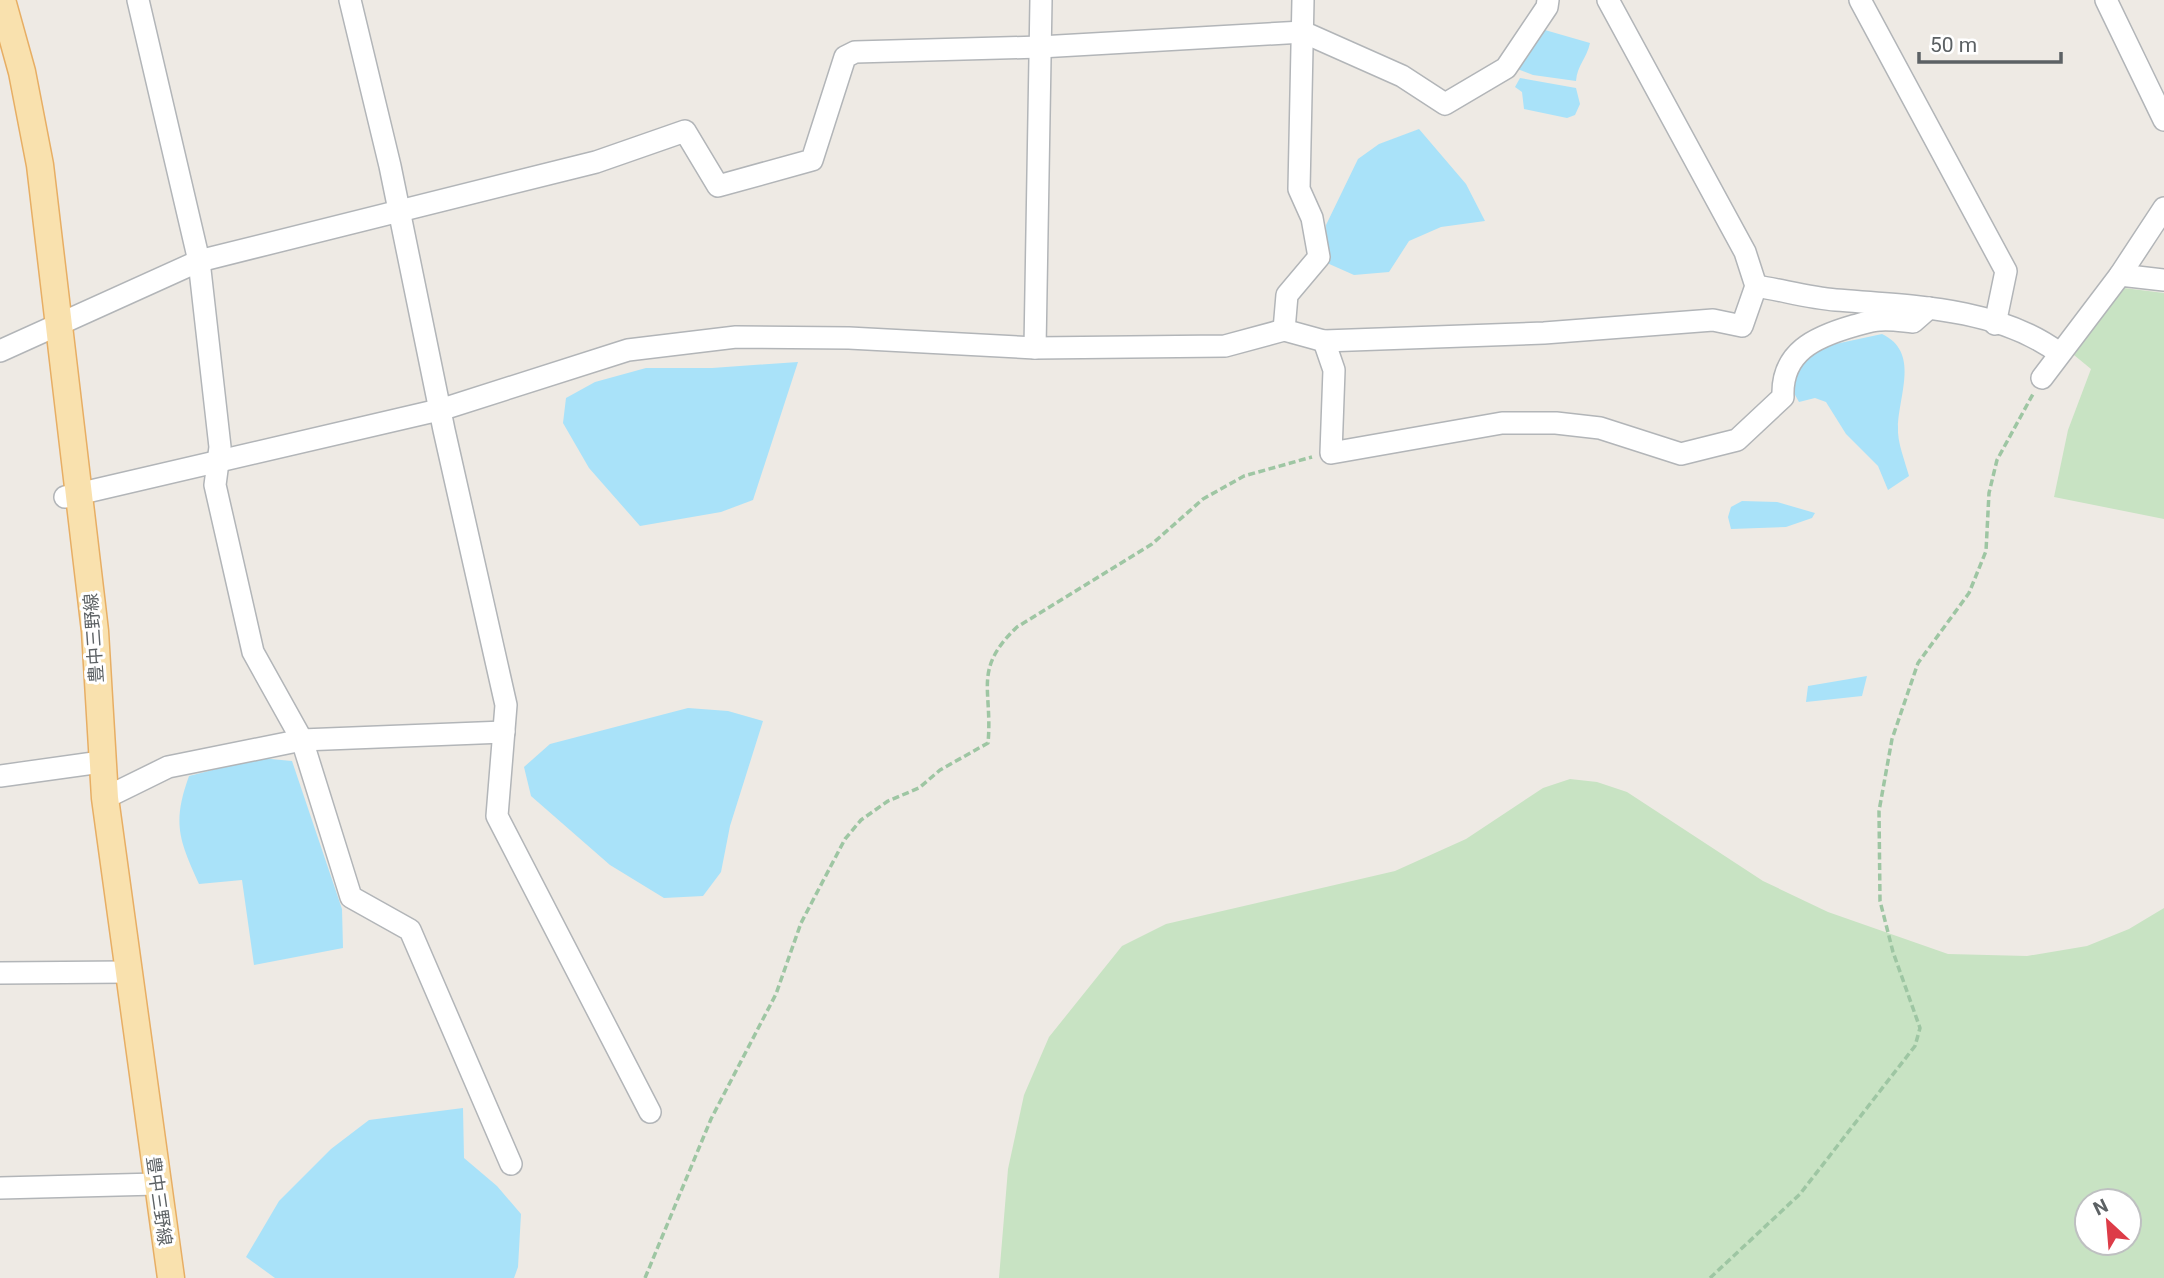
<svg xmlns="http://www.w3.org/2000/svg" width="2164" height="1278" font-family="Roboto,'Noto Sans JP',sans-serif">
<rect width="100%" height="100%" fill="#eeeae4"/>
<g fill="#c8e3c3" fill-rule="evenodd">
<polygon points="2124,288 2164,293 2164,519 2054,497 2068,430 2091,369 2074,355"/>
<path d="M1570,779L1597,782L1627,792L1763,881L1828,912L1948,954L2027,956L2087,946L2129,929L2164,908V1278H999L1008,1169L1024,1095L1049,1037L1122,946L1166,924L1395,871L1466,839L1543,788ZM2129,1201V1243H2087V1201Z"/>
</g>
<g fill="#a9e2f9">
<path d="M1538,28L1590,43C1587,58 1577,65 1576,81L1533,75L1512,67Z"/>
<polygon points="1520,78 1576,88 1580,104 1575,115 1567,118 1524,109 1522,92 1515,87"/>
<polygon points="1419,129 1466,184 1485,221 1441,227 1409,241 1389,272 1354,275 1327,263 1326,225 1358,159 1379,144"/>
<path d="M1882,334C1920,352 1899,394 1898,427C1897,442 1905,461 1909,476L1888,490L1878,466L1846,434L1826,402L1815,398L1799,402L1790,386L1799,359L1826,346Z"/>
<polygon points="798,362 753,500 721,512 640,526 589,468 563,423 566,398 595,382 646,368 712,368"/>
<polygon points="1742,501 1777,502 1815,513 1812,518 1786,527 1731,529 1728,517 1731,507"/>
<polygon points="1867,676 1862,696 1806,702 1808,686"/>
<polygon points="688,708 728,711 763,721 730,826 721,872 703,896 664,898 610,865 531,796 524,767 550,744"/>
<path d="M260,758L292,761L342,909L343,948L254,965L242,880L199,884C179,840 172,823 189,776Z"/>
<polygon points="463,1108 464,1158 497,1186 521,1214 518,1267 514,1278 275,1278 246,1257 279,1201 331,1149 369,1120"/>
</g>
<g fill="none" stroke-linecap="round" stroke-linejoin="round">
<defs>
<g id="minor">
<polyline points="138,0 199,261 220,447 215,485 253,652 302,740 351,897 410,930 511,1164"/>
<polyline points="350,0 390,166 444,430 506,705 497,816 650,1112"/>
<polyline points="1860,0 2006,271 1995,324"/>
<polyline points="2106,0 2164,120"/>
<polyline points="2120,275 2164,208"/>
<path d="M1756,286C1782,290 1809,298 1836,300C1910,306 1997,307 2059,353"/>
<polyline points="1284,330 1287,295 1319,257 1312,218 1299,189 1303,0"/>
<path d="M1324,341L1334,370L1331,453L1502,423H1556L1600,428L1681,454L1737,440L1783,397C1781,352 1815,337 1853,326C1862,324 1871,320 1880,320C1891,319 1902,321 1913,322L1929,308"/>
<polyline points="1035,348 1041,0"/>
<polyline points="0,351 199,261 596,162 685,131 718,186 812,160 845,57 855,52 1040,47 1303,32 1402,76 1445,104 1506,68 1547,7 1548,0"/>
<polyline points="2042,378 2120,275 2164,280"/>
<polyline points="65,497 443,409 628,350 736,337 849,338 1035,348 1225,346 1284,330 1324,341 1544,333 1713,320 1742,326 1756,286 1745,252 1608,0"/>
<polyline points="0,776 101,762"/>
<polyline points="105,798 168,767 302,740 504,732"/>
<polyline points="0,973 127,972"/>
<polyline points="0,1188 157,1184"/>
</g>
<polyline id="major" points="2,0 22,72 40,165 95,631 105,798 171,1278"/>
</defs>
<use href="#minor" stroke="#b2b5b8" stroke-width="24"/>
<use href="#major" stroke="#e7ae64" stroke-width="29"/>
<g stroke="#9ec6a3" stroke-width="3.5" stroke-dasharray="7 3.5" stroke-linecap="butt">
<path d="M645,1278L711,1119L776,994L801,923L845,839L861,820L888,801L919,788L940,770L988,743C993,689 972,670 1017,627L1152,544L1203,499L1244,476L1312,457"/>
<polyline points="1710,1278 1800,1194 1915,1046 1920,1028 1893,952 1880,901 1879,811 1892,739 1918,663 1969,593 1986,551 1989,493 1997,460 2033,394"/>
</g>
<use href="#minor" stroke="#fff" stroke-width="21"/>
<use href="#major" stroke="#f9e1ae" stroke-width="26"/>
</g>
<g text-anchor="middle" stroke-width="6" stroke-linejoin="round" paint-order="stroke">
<g font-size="18" fill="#5c6164" stroke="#fff">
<text transform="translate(94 638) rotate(-94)" y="6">豊中三野線</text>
<text transform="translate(159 1201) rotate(82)" y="6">豊中三野線</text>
</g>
</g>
<g transform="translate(2108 1222) rotate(334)"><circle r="33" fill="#ffffff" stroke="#bec0c1" stroke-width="2"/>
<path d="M0-5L12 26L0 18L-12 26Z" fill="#dd3c48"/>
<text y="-10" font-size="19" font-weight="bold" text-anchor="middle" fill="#5c6164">N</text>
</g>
<path d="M1919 52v10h142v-10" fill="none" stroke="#5c6164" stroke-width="3.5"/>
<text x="1930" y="52" font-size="21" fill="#5c6164" stroke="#ffffff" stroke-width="5" paint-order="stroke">50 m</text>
</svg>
